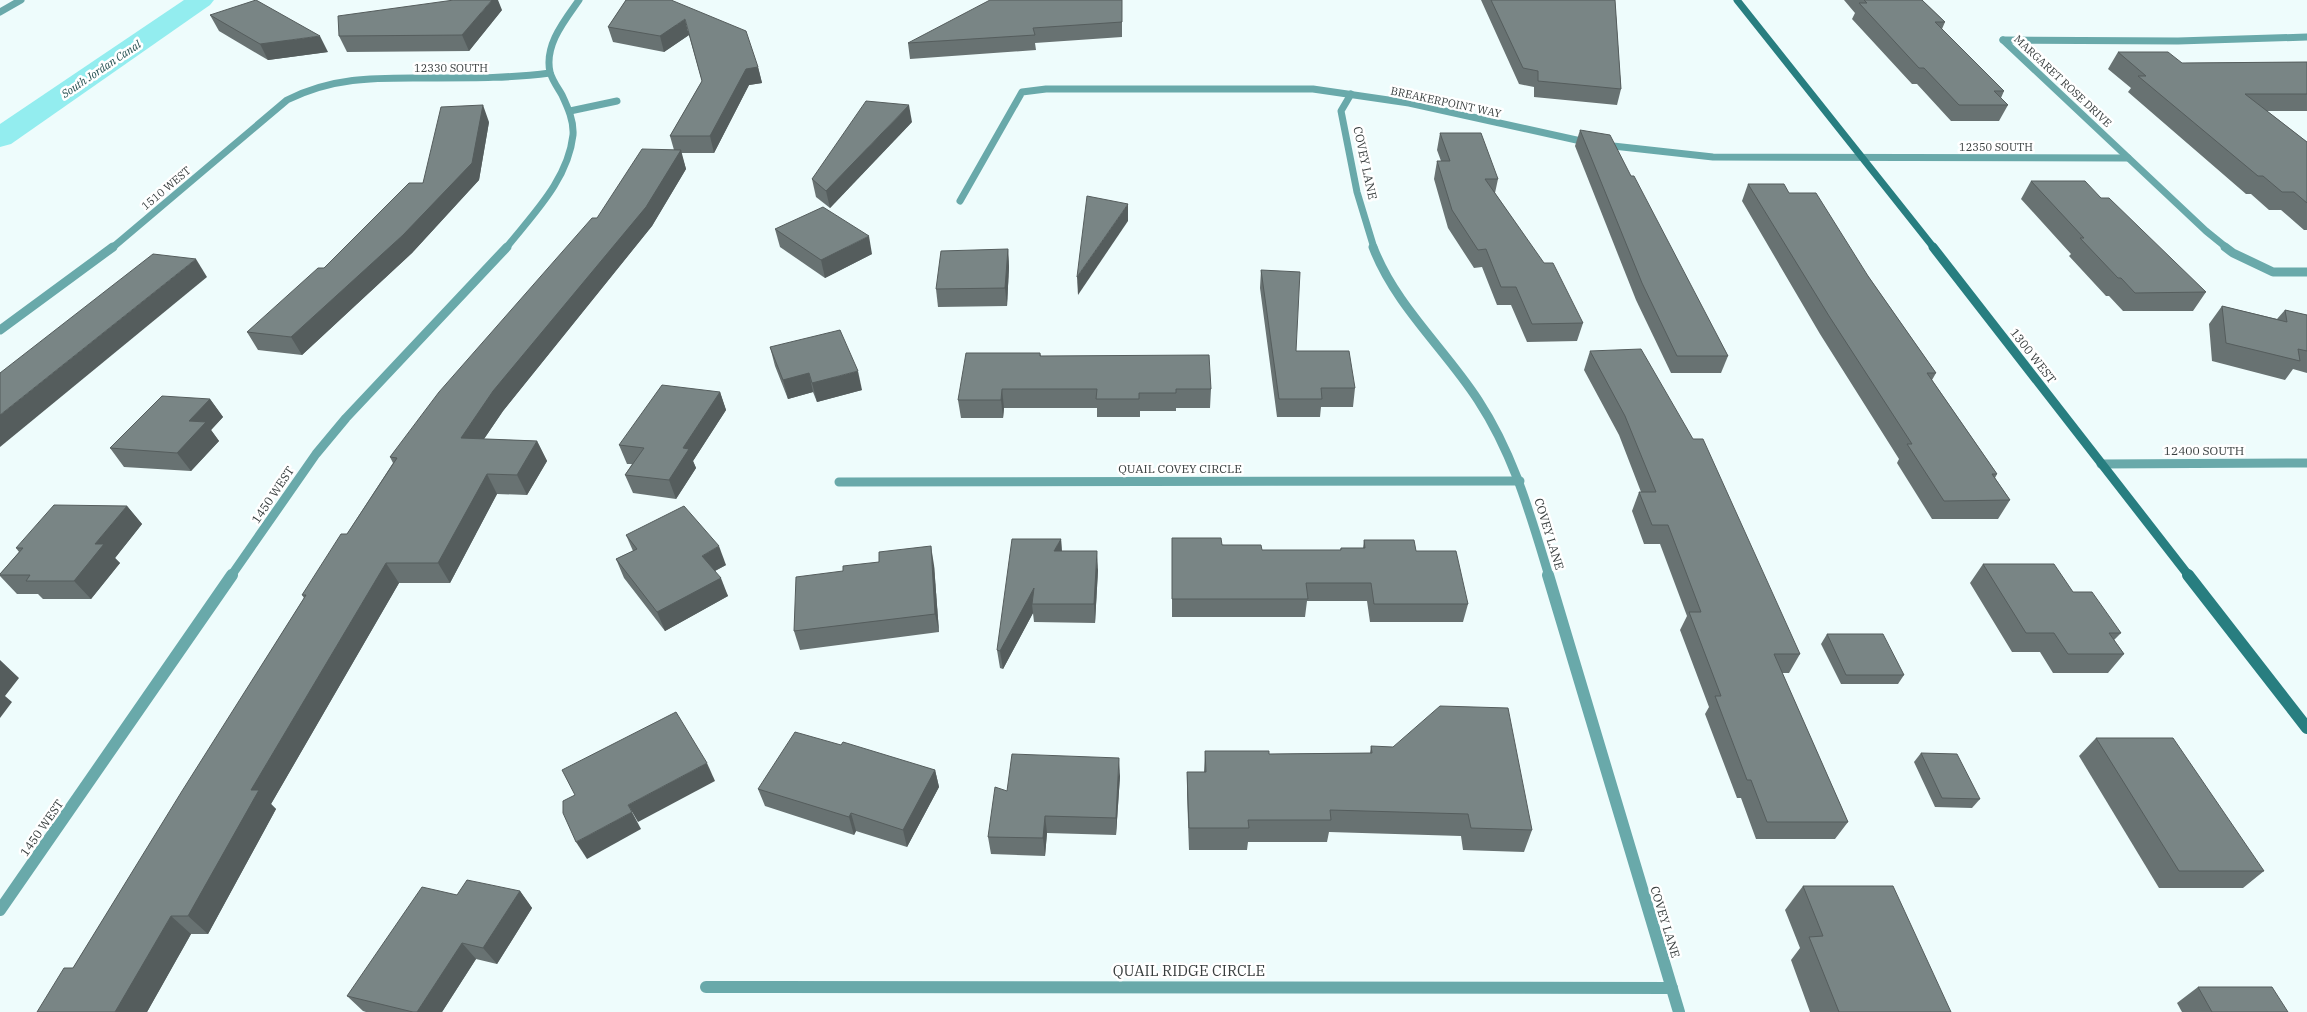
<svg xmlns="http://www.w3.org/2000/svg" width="2307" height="1012" font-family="'IBM Plex Serif',serif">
<rect width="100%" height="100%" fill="#eefcfc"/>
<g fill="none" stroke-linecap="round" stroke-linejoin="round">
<polygon fill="#93edef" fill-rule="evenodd" points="184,0 214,0 210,5 11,144 0,147 0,124"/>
<g stroke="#69a9aa" stroke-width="7">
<polyline points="0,12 21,0"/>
<polyline points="2003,40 2206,231 2227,248"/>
<polyline points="2003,40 2178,41 2307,37"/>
<polyline points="1351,94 1341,111 1357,192 1374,248"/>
<polyline points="570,111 617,101"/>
<polyline points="1604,145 1713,157 2128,158"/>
<polyline points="960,201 1022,92 1046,89 1313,89 1409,103 1590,143"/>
<path d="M112,248L287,100C336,75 382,78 436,78C474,78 512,78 550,73"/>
<path d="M506,248C533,214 568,180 573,135C574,121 568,108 562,95C558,88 552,80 550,72C544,45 565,20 579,0"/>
</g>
<g stroke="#69a9aa" stroke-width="9">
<path d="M1373,247C1395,305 1445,349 1478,400C1514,455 1530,514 1549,576"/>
<polyline points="2225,247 2233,253 2273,272 2307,272"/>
<polyline points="0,330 113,247"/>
<polyline points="2101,464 2307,463"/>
<polyline points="839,482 1520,481"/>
<polyline points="231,576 316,454 346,418 507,247"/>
</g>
<g stroke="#69a9aa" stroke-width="12">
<polyline points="1548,575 1679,1012"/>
<polyline points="0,910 232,575"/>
<polyline points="706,987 1672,988"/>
</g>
<polyline stroke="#287e80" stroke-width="7" points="1737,0 1934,248"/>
<polyline stroke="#287e80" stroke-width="9" points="1933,247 2189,576"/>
<polyline stroke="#287e80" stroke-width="12" points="2188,575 2307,728"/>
</g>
<g fill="#687272">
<polygon points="626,0 758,67 762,83 749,85 714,153 681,153 686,169 652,226 503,411 484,439 537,441 547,461 527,495 497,494 450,583 399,583 271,804 276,809 208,934 191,934 147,1012 37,1012 73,968 304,598 302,595 347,534 393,463 390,457 597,218 674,150 670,136 702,81 689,35 664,52 613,42 608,27"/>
<polygon points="1122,0 1122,37 1035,43 1036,50 910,59 908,43"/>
<polygon points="1481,0 1615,0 1621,89 1617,105 1534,97 1534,87 1519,84"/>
<polygon points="1844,0 1922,0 1945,22 1942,29 2004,91 2001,98 2008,105 1999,121 1951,121 1917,84 1912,84 1852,19 1855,13"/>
<polygon points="502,10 469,51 347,52 339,36"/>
<polygon points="210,15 328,52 268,60 219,31"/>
<polygon points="2118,52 2182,63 2307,62 2307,111 2267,111 2307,142 2307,230 2304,230 2281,210 2269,210 2251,194 2246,194 2128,92 2131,88 2108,69"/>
<polygon points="489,122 479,180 412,253 302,355 258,350 247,332 324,268 423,183"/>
<polygon points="912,122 830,208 816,197 812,179"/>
<polygon points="1580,130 1631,176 1728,356 1721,373 1671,373 1636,300 1575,146"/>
<polygon points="1440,133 1498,179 1495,193 1583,323 1577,341 1527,342 1511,305 1497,305 1482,267 1474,268 1448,228 1434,179 1437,161 1441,161 1437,150"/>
<polygon points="2031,181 2101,198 2206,292 2193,311 2123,311 2109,296 2106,296 2069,256 2071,254 2021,199"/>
<polygon points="1748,184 1789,193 1868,276 1936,373 1932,380 1997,474 1995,478 2010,500 1998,519 1932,519 1897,463 1899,459 1820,334 1742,201"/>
<polygon points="775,229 872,254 825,278 780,247"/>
<polygon points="1008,249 1009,267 1007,306 938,307 936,289"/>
<polygon points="1261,270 1296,351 1355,388 1353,407 1321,407 1320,417 1277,417 1260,288"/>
<polygon points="2222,306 2277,319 2285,310 2307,315 2307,373 2293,369 2285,380 2212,361 2209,324"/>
<polygon points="770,347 862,390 817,402 813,392 788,399 775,366"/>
<polygon points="1590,351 1800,654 1789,673 1782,673 1848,822 1835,839 1756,839 1741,798 1737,798 1705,714 1709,707 1680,630 1687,616 1660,544 1644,544 1632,511 1639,492 1641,492 1619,435 1584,370"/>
<polygon points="1040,353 1041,356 1211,389 1210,408 1176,408 1176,411 1140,411 1140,417 1097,417 1097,408 1004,408 1003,418 961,418 958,400"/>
<polygon points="720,392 726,410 693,461 696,468 676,499 633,493 625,475 632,464 627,464 619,445"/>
<polygon points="210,399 223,417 211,430 219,441 191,471 124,467 110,448"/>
<polygon points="127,506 142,524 115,558 120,563 91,599 43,599 38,594 17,594 0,576 0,574 19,552 16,548"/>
<polygon points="626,535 726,565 715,571 728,596 665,631 624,578 616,559 633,551"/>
<polygon points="1172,538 1262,550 1340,550 1341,548 1363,548 1364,540 1416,551 1468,604 1463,622 1370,622 1367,601 1307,601 1305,617 1172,617"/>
<polygon points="1061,539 1062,551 1098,570 1095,623 1034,622 1033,613 1003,669 1000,668 997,650"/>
<polygon points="1983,564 2073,592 2121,633 2114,640 2124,654 2108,673 2053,673 2040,652 2012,652 1970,583"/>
<polygon points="934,565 939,632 800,650 794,631 843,571"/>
<polygon points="1827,634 1904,675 1898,684 1841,684 1821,644"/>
<polygon points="2096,738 2264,871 2243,888 2159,888 2079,756"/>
<polygon points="841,745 935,770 939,787 907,847 856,831 854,835 765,806 758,789"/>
<polygon points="1371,746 1532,830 1524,852 1463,850 1461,836 1329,832 1327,842 1248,842 1247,850 1189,850 1187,794 1187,772 1204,772 1205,751 1269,754 1370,753"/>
<polygon points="1921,753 1980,799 1972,808 1935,807 1914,762"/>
<polygon points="1120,776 1116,835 1047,833 1045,856 991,854 988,837 1007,791"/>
<polygon points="1803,886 1951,1012 1810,1012 1791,960 1800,948 1785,910"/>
<polygon points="520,891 532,908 497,964 476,959 442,1012 366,1012 363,1011 347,996 457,895"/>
<polygon points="2198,987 2288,1012 2182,1012 2177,1003"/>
</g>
<g fill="#555d5d">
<polygon points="492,0 498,0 502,10 469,51 462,35"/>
<polygon points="685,19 689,35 664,52 660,36"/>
<polygon points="320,36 328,52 268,60 260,44"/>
<polygon points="758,67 762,83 749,85 714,153 710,136 746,69"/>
<polygon points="483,105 489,122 479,180 412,253 302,355 291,337 403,235"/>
<polygon points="909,105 912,122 830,208 826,191"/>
<polygon points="681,150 686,169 652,226 503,411 471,458 461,438 493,391"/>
<polygon points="1128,204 1128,221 1078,295 1077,277"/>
<polygon points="869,236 872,254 825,278 821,260"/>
<polygon points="1008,249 1009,267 1007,306 1005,288"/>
<polygon points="196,259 207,277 0,447 0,415"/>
<polygon points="858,371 862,390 817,402 812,383"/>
<polygon points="809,373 813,392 788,399 783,380"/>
<polygon points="1002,389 1004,408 1003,418 1001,400"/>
<polygon points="720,392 726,410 693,461 696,468 676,499 669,480 683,448"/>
<polygon points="210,399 223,417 211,430 219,441 191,471 177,453 189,421"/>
<polygon points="537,441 547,461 527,495 517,475"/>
<polygon points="487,474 497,494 450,583 438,563"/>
<polygon points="127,506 142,524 115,558 120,563 91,599 74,581 95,544"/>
<polygon points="1061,539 1062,558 1054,551"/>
<polygon points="719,546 726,565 709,574 702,556"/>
<polygon points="931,546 934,565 939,632 935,614"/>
<polygon points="1097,551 1098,570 1095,623 1094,604"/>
<polygon points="386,563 399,583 271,804 276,809 208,934 188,916 251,790"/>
<polygon points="721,578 728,596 665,631 657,612"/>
<polygon points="1034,588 1032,604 1033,613 1003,669 1000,651"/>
<polygon points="0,660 19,678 5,696 12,702 0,718"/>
<polygon points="1119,758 1120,776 1116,835 1116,818"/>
<polygon points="707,763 715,781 638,822 628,805"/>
<polygon points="935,770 939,787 907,847 903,830"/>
<polygon points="632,812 641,829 587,859 576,842"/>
<polygon points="851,813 856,831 854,835 849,817"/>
<polygon points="1045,816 1047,833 1045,856 1043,838"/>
<polygon points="520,891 532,908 497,964 483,948"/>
<polygon points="171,916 191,934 147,1012 115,1012"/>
<polygon points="462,943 476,959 442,1012 417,1012"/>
</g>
<g fill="#798585" stroke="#555d5d">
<polygon points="256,0 320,36 260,44 210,15"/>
<polygon points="454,0 492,0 462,35 339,36 338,16"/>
<polygon points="626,0 671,0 746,31 758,67 746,69 710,136 670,136 702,81 685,19 660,36 608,27"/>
<polygon points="990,0 1122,0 1122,22 1033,28 1035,35 908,43"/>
<polygon points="1491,0 1615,0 1621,89 1538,81 1538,71 1523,68"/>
<polygon points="1864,0 1922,0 1945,22 1935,22 2004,91 1994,91 2008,105 1959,105 1924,68 1919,68 1859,3 1867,3"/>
<polygon points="2118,52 2168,52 2182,63 2307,62 2307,94 2245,94 2307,142 2307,203 2294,192 2282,192 2263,176 2258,176 2138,76 2146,76"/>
<polygon points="866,101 909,105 826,191 812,179"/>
<polygon points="483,105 472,163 403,235 291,337 247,332 318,268 324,268 409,183 423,183 441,107"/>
<polygon points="1580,130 1610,135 1631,176 1634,176 1728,356 1677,356 1642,283"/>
<polygon points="1440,133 1481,133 1498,179 1485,179 1544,263 1553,263 1583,323 1532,324 1516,287 1501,287 1486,249 1478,250 1452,210 1437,161 1450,161"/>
<polygon points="642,149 681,150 646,207 493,391 461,438 537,441 517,475 487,474 438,563 386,563 251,790 259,790 188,916 171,916 115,1012 37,1012 64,968 73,968 182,791 306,595 302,595 341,534 347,534 397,458 390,457 439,392 592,218 597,218"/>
<polygon points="2031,181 2085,181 2101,198 2109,198 2206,292 2135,293 2121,278 2118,278 2080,238 2084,238"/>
<polygon points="1748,184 1784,184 1789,193 1816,193 1868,276 1936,373 1927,373 1997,474 1992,474 2010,500 1944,501 1907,444 1912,444 1829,316"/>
<polygon points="1087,196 1128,204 1077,277"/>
<polygon points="823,207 869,236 821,260 775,229"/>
<polygon points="1008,249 1005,288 936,289 941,251"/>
<polygon points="153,254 196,259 0,415 0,373"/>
<polygon points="1261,270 1300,272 1296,351 1349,351 1355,388 1321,388 1322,399 1279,399"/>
<polygon points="2222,306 2287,322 2285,310 2307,315 2307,351 2298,349 2300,361 2226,343"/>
<polygon points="840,330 858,371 812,383 809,373 783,380 770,347"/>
<polygon points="1641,349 1693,439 1703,439 1800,654 1774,654 1848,822 1767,822 1751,780 1747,780 1715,696 1721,696 1689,612 1701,612 1668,525 1652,525 1639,492 1656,492 1625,416 1590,351"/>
<polygon points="966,353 1040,353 1040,356 1209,355 1211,389 1176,389 1176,393 1139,393 1139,399 1096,399 1097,389 1002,389 1001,400 958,400"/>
<polygon points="662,385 720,392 683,448 689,449 669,480 625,475 644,448 619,445"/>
<polygon points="162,396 210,399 189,421 206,422 177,453 110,448"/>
<polygon points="54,505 127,506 95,544 104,544 74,581 26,581 30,575 0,575 0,574 23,548 16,548"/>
<polygon points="684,506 719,546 702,556 721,578 657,612 616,559 637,549 626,535"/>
<polygon points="1172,538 1221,538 1222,545 1261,545 1262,550 1341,550 1341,548 1365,548 1364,540 1414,540 1416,551 1456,551 1468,604 1374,604 1371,583 1306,583 1308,599 1172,599"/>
<polygon points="1012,539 1061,539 1054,551 1097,551 1094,604 1032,604 1034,588 1000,651 997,650"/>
<polygon points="931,546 935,614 794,631 796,577 843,571 843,566 879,562 879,552"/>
<polygon points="1983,564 2054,564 2073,592 2092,592 2121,633 2109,633 2124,654 2068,654 2054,633 2026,633"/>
<polygon points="1827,634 1883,634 1904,675 1846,675"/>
<polygon points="1440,706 1508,708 1532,830 1471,828 1468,814 1330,810 1331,820 1248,820 1249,828 1189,828 1187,772 1206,772 1205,751 1269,751 1269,754 1372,753 1371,746 1393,747"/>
<polygon points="676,712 707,763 628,805 632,812 576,842 563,813 563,801 575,795 562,770"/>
<polygon points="795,732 841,745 843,742 935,770 903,830 851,813 849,817 758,789"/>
<polygon points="2096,738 2173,738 2264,871 2179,871"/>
<polygon points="1921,753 1957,754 1980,799 1942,798"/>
<polygon points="1012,754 1119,758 1116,818 1045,816 1043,838 988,837 995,787 1007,791"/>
<polygon points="467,880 520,891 483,948 462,943 417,1012 413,1012 347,996 422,887 457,895"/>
<polygon points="1803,886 1893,886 1951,1012 1839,1012 1809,937 1823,936"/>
<polygon points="2198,987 2272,987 2288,1012 2212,1012"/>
</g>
<g text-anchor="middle" stroke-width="5" stroke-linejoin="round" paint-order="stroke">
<g font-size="11" fill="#373d3d" stroke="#fff">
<text x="451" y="72">12330 SOUTH</text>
<text transform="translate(2063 81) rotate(43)" y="4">MARGARET ROSE DRIVE</text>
<text transform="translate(1446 102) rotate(12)" y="4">BREAKERPOINT WAY</text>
<text x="1996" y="151">12350 SOUTH</text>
<text transform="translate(166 188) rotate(-40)" y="4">1510 WEST</text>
</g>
<g font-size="11" font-style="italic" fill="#254f50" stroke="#fff">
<text transform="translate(101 69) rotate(-34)" y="4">South Jordan Canal</text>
</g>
<g font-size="12" fill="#373d3d" stroke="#fff">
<text transform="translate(1365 163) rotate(78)" y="4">COVEY LANE</text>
<text transform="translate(2033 356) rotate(52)" y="4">1300 WEST</text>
<text x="2204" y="455">12400 SOUTH</text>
<text x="1180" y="473">QUAIL COVEY CIRCLE</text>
<text transform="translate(273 495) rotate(-56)" y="4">1450 WEST</text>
<text transform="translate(1549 534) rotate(73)" y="4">COVEY LANE</text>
<text transform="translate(42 828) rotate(-55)" y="4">1450 WEST</text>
<text transform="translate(1665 922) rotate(73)" y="4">COVEY LANE</text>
</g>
<g font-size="15" fill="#373d3d" stroke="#fff">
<text x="1189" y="976">QUAIL RIDGE CIRCLE</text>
</g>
</g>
</svg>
